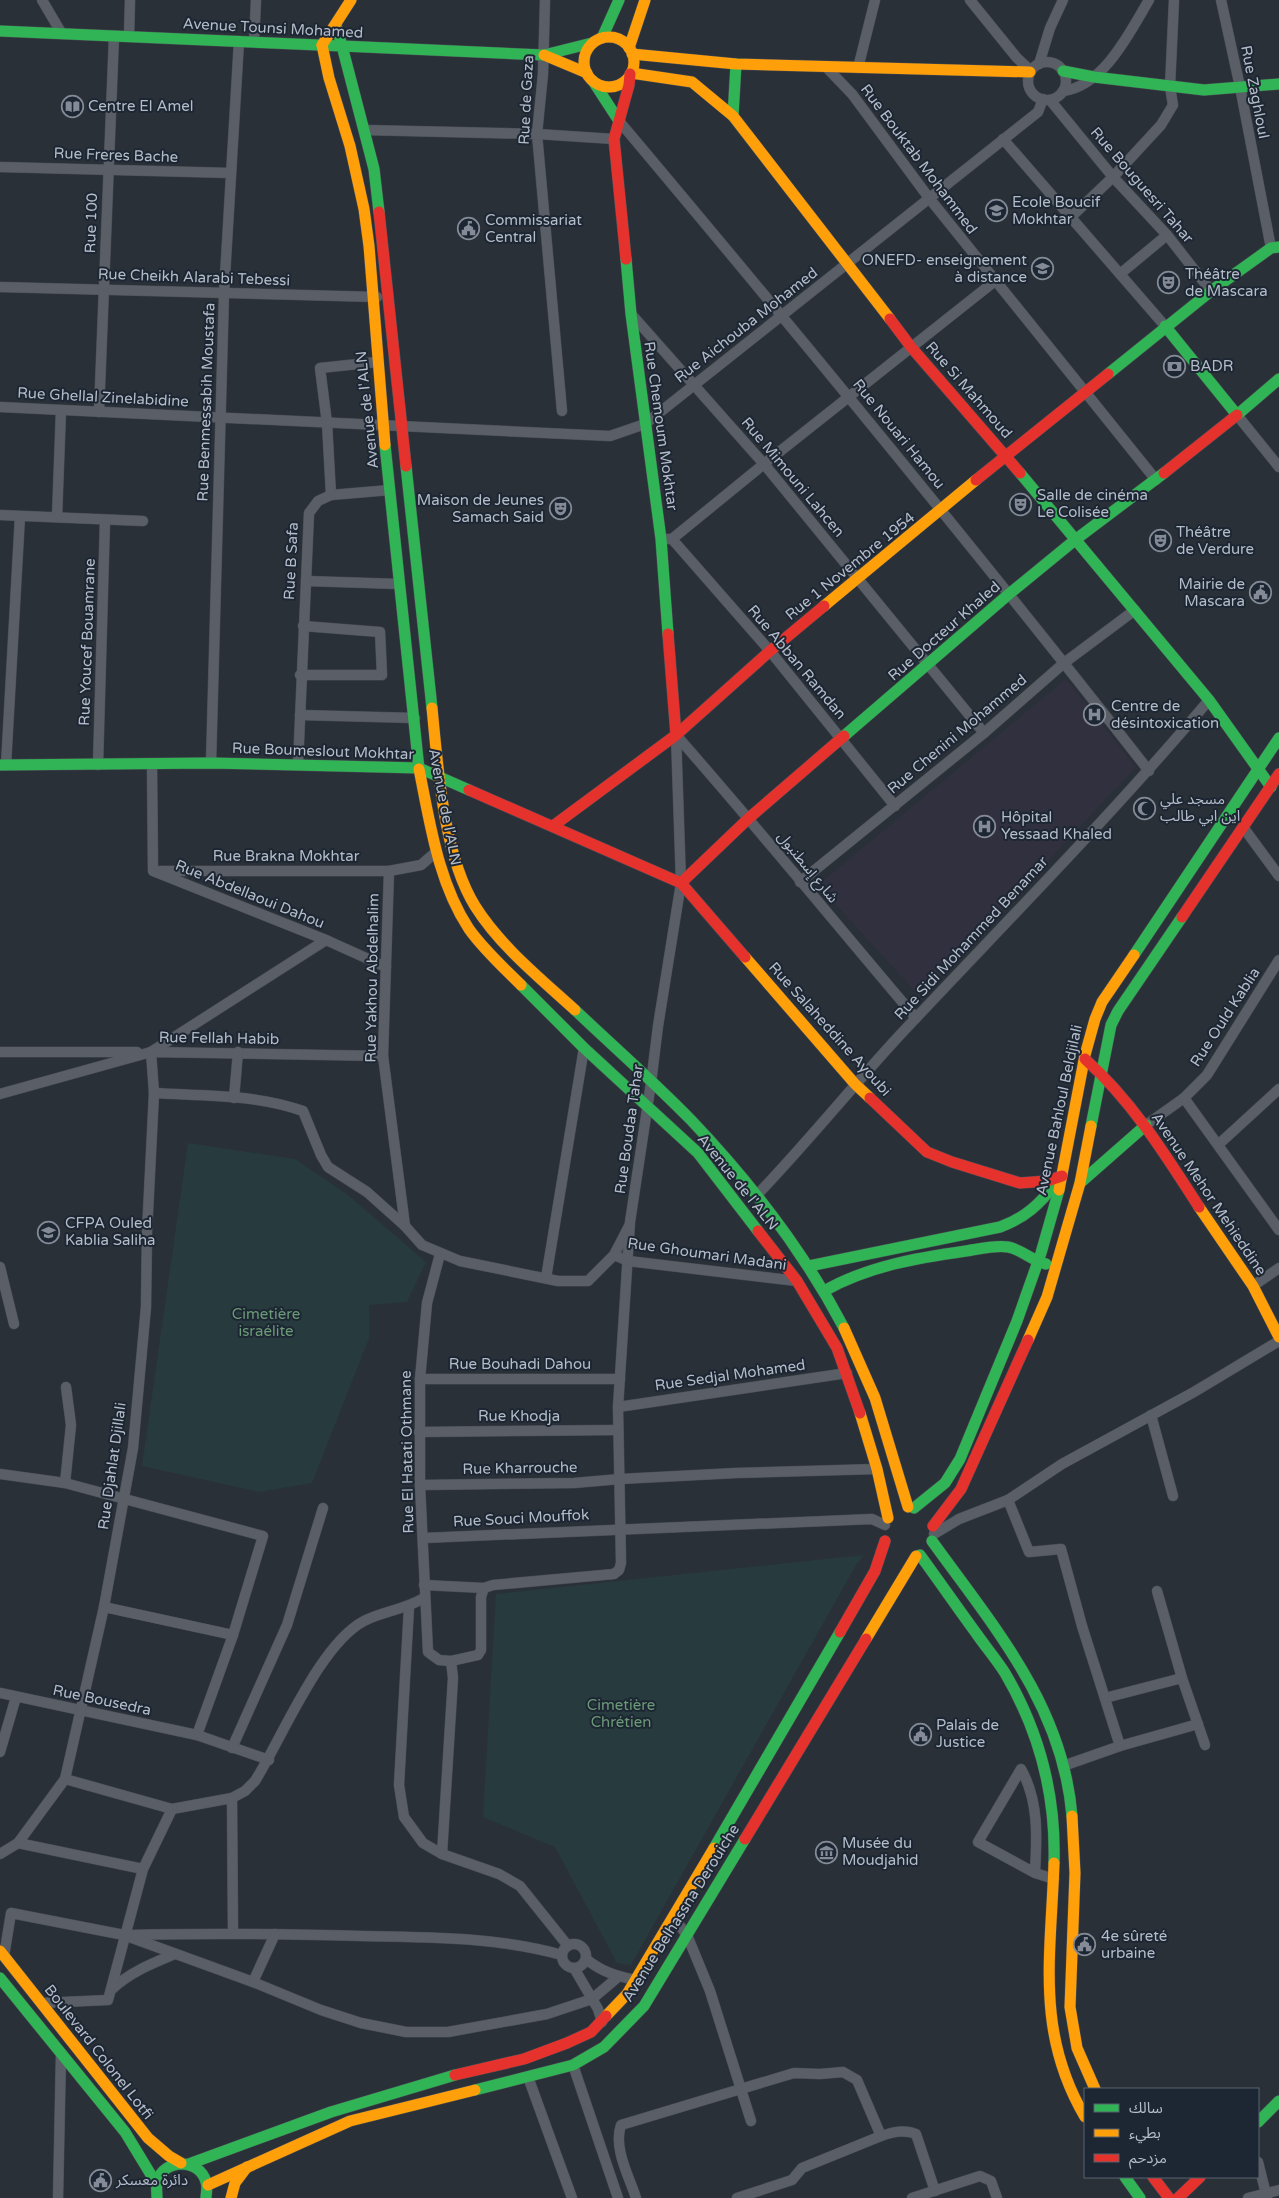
<svg xmlns="http://www.w3.org/2000/svg" width="1279" height="2198" font-family="'Varela Round','Noto Sans Arabic',sans-serif">
<rect width="100%" height="100%" fill="#2a3038"/>
<polygon fill="#31303e" points="1066,679 1136,767 920,997 818,885"/>
<g fill="#273a3e">
<polygon points="188,1143 295,1159 348,1195 426,1262 407,1302 369,1305 369,1338 312,1483 259,1492 142,1466"/>
<polygon points="864,1555 856,1565 631,1965 617,1963 555,1847 483,1817 496,1594"/>
</g>
<g fill="none" stroke-linecap="round" stroke-linejoin="round">
<defs>
<g id="street">
<polyline points="42,0 62,34"/>
<polyline points="545,0 543,74 537,134 562,411"/>
<polyline points="970,0 1017,58 1031,71"/>
<polyline points="1221,0 1240,87 1271,248"/>
<polyline points="129,36 130,0"/>
<polyline points="254,42 256,0"/>
<circle cx="1047" cy="81" r="19"/>
<polyline points="1039,64 1050,28 1063,0"/>
<polyline points="826,67 852,94 929,198 1156,480"/>
<polyline points="858,68 875,0"/>
<path d="M1063,91C1104,86 1130,32 1149,0"/>
<polyline points="1050,100 1113,177 1167,235 1211,291"/>
<path d="M619,121C799,335 977,551 1149,771"/>
<polyline points="364,130 537,134 614,139"/>
<polyline points="1003,139 1165,326"/>
<polyline points="0,167 231,173"/>
<polyline points="1070,218 1113,177 1161,125 1173,105 1170,87 1174,0"/>
<polyline points="1120,274 1167,235"/>
<polyline points="0,287 377,297"/>
<polyline points="632,315 764,464 984,733"/>
<polyline points="0,407 610,436 645,424 1038,112 1043,99"/>
<polyline points="99,412 114,36"/>
<polyline points="1237,415 1279,467"/>
<polyline points="331,495 390,490"/>
<polyline points="0,515 143,521"/>
<polyline points="57,517 61,410"/>
<polyline points="661,539 672,539 764,464 995,281"/>
<polyline points="672,539 770,651 895,806"/>
<polyline points="306,581 399,584"/>
<polyline points="300,675 382,675 380,632 303,626"/>
<polyline points="300,715 415,718"/>
<path d="M676,735C758,828 836,924 916,1018"/>
<polyline points="211,763 224,293 239,41"/>
<polyline points="6,765 20,516"/>
<polyline points="98,765 105,520"/>
<polyline points="298,765 309,513 318,501 331,495 327,423 320,368 377,362"/>
<polyline points="1243,827 1279,876"/>
<polyline points="160,871 389,871"/>
<polyline points="800,882 984,733 1064,663 1135,610"/>
<polyline points="326,940 386,967"/>
<polyline points="0,1052 137,1052"/>
<polyline points="151,1052 326,940 153,871 152,765"/>
<path d="M154,1093C204,1096 255,1094 303,1111L321,1155L328,1167L367,1192L405,1226L422,1245L460,1261L558,1281H588L614,1255L629,1226"/>
<polyline points="0,1094 151,1052 383,1056"/>
<polyline points="234,1098 238,1052"/>
<polyline points="1184,1098 1279,1230"/>
<polyline points="1146,1125 1184,1098 1207,1075 1279,960"/>
<polyline points="1219,1144 1279,1089"/>
<path d="M756,1196C806,1144 850,1089 899,1036C1003,925 1111,816 1209,700"/>
<polyline points="405,1226 383,1056 389,871 421,865 436,852"/>
<polyline points="440,1254 427,1303 420,1379 420,1485 428,1652 439,1660 451,1661 453,1678 442,1854"/>
<polyline points="614,1255 628,1261 797,1281"/>
<polyline points="0,1267 14,1324"/>
<polyline points="546,1278 584,1048"/>
<polyline points="1253,1286 1279,1268"/>
<polyline points="420,1379 620,1379"/>
<polyline points="618,1407 847,1373"/>
<polyline points="1151,1415 1173,1496"/>
<polyline points="419,1432 618,1430"/>
<polyline points="0,1474 65,1483 263,1536 233,1635 197,1735"/>
<polyline points="65,1483 71,1425 66,1387"/>
<polyline points="420,1485 574,1483 620,1479 736,1473 877,1469"/>
<polyline points="1008,1500 1029,1552 1061,1549 1082,1626 1120,1746 1063,1766"/>
<polyline points="934,1534 959,1519 1008,1500 1062,1464 1194,1392 1279,1341"/>
<polyline points="424,1538 872,1519 885,1525"/>
<polyline points="424,1585 484,1588"/>
<polyline points="1157,1591 1182,1678 1205,1745"/>
<polyline points="104,1607 233,1635"/>
<polyline points="409,1607 399,1785 404,1817 423,1843 442,1854 499,1874 520,1886 568,1946"/>
<polyline points="451,1661 478,1655 481,1650 481,1597 484,1588 493,1585 614,1574 619,1570 621,1563 618,1407 630,1222 651,1083 658,1026 681,883 676,735"/>
<polyline points="0,1693 197,1735 269,1760"/>
<polyline points="1105,1698 1182,1678"/>
<polyline points="1120,1746 1198,1724"/>
<polyline points="232,1748 287,1625 323,1508"/>
<polyline points="0,1752 16,1697"/>
<path d="M65,1779L172,1809L232,1798L245,1791L255,1781C282,1738 320,1644 364,1621C383,1611 404,1610 424,1598"/>
<polyline points="232,1798 233,1933"/>
<polyline points="18,1843 143,1869"/>
<polyline points="0,1854 18,1843 65,1779 104,1607 133,1448 146,1307 147,1232 154,1093 151,1052"/>
<path d="M1035,1873C1037,1837 1039,1801 1021,1769L978,1842L1035,1873L1054,1879"/>
<polyline points="673,1917 687,1935 710,1991 751,2121"/>
<path d="M130,1935C208,1933 285,1934 362,1936C430,1937 497,1937 562,1955"/>
<circle cx="574" cy="1956" r="12"/>
<polyline points="4,1956 11,1913 124,1935 253,1982 321,2010 361,2023 406,2032 448,2032 547,2014 592,1999 618,1977"/>
<path d="M586,1959C602,1972 616,1976 636,1980"/>
<polyline points="574,1968 598,2009 602,2022"/>
<polyline points="253,1982 275,1934"/>
<path d="M111,1990C130,1972 151,1964 175,1954"/>
<polyline points="41,2003 108,2000 143,1869 172,1809"/>
<polyline points="573,2065 618,2198"/>
<polyline points="528,2077 572,2198"/>
<polyline points="1258,2162 1267,2198"/>
<polyline points="58,2198 61,2053"/>
<path d="M636,2198C629,2176 613,2148 621,2125L794,2073L820,2074L843,2072L857,2080L881,2136"/>
<path d="M737,2198L792,2180L802,2168L881,2136C893,2132 905,2129 916,2134L935,2191"/>
<polyline points="912,2198 980,2176 991,2181 997,2198"/>
<polyline points="1248,2198 1279,2190"/>
</g>
<g id="fast">
<polyline points="336,25 342,46 544,55 592,43"/>
<polyline points="0,31 342,46 374,169 379,212"/>
<polyline points="602,38 619,0"/>
<polyline points="1063,71 1094,77 1204,90 1279,84"/>
<polyline points="593,81 619,121"/>
<polyline points="733,116 736,64"/>
<polyline points="626,259 631,314 661,539 668,634"/>
<polyline points="1165,326 1237,415 1279,379"/>
<polyline points="1108,374 1211,291 1271,248 1279,247"/>
<polyline points="385,445 419,769"/>
<polyline points="406,466 432,708"/>
<polyline points="1020,473 1209,700 1271,787"/>
<polyline points="844,736 1009,594 1075,540 1164,473"/>
<polyline points="0,765 211,763 419,768 469,790"/>
<polyline points="1134,955 1279,738"/>
<polyline points="521,985 584,1048 698,1153 758,1231"/>
<path d="M575,1010C614,1047 654,1082 691,1120C750,1182 804,1252 844,1328"/>
<polyline points="1091,1126 1111,1025 1118,1011 1182,917"/>
<polyline points="1080,1183 1146,1125"/>
<path d="M809,1266L1000,1227C1025,1218 1040,1204 1056,1183"/>
<path d="M824,1291C868,1266 917,1258 966,1251C979,1249 995,1245 1008,1247C1021,1249 1032,1261 1046,1264"/>
<polyline points="914,1508 945,1483 960,1459 1017,1321 1041,1253 1059,1190"/>
<path d="M932,1541C994,1627 1063,1706 1072,1816"/>
<path d="M920,1555C939,1581 957,1607 976,1633C985,1646 996,1659 1005,1673C1039,1731 1056,1796 1054,1863"/>
<polyline points="714,1848 840,1632"/>
<polyline points="0,1978 125,2132 156,2183"/>
<polyline points="475,2090 573,2065 604,2047 644,2006 745,1839"/>
<polyline points="1258,2122 1279,2101"/>
<polyline points="189,2164 331,2112 455,2075"/>
<polyline points="1125,2177 1140,2198"/>
<path d="M157,2198C157,2193 156,2187 157,2182C163,2158 200,2158 206,2182C208,2187 206,2193 206,2198"/>
</g>
<g id="slow">
<circle cx="609" cy="62" r="25"/>
<polyline points="322,45 351,0"/>
<polyline points="322,45 329,78 350,146 364,209 369,246 385,445"/>
<polyline points="629,48 645,0"/>
<polyline points="632,54 736,64 1030,72"/>
<polyline points="544,55 587,73"/>
<polyline points="631,73 692,82 733,116 890,319"/>
<polyline points="824,606 976,480"/>
<path d="M432,708C438,768 443,854 475,906C500,946 541,979 575,1010"/>
<path d="M419,769C430,823 438,882 469,929C484,950 503,967 521,985"/>
<polyline points="745,957 855,1084 870,1098"/>
<polyline points="1059,1190 1085,1055 1095,1019 1102,1002 1134,955"/>
<polyline points="1199,1207 1253,1286 1279,1337"/>
<polyline points="844,1328 875,1398 908,1507"/>
<polyline points="1028,1340 1047,1297 1080,1183 1091,1126"/>
<polyline points="860,1413 877,1469 888,1518"/>
<polyline points="866,1639 916,1556"/>
<polyline points="1072,1816 1075,1873 1070,2007 1077,2048 1095,2089"/>
<path d="M1054,1863C1051,1956 1035,2032 1085,2117"/>
<polyline points="0,1951 148,2138 169,2156 181,2163"/>
<polyline points="606,2016 627,1994 714,1848"/>
<polyline points="208,2185 350,2121 475,2090"/>
<polyline points="231,2198 235,2183 247,2167"/>
</g>
<g id="jam">
<polyline points="379,212 406,466"/>
<polyline points="626,259 614,139 629,85 630,74"/>
<polyline points="890,319 911,347 1020,473"/>
<polyline points="1164,473 1237,415"/>
<polyline points="976,480 1108,374"/>
<polyline points="668,634 676,735"/>
<polyline points="469,790 681,883 745,957"/>
<polyline points="553,826 676,735 770,651 824,606"/>
<polyline points="681,883 749,818 844,736"/>
<polyline points="1182,917 1279,774"/>
<path d="M1085,1059C1132,1101 1165,1154 1199,1207"/>
<polyline points="870,1098 927,1152 952,1162 1020,1183 1047,1181 1062,1176"/>
<polyline points="758,1231 797,1281 837,1348 860,1413"/>
<polyline points="933,1526 961,1489 1028,1340"/>
<polyline points="840,1632 875,1571 885,1541"/>
<polyline points="745,1839 866,1639"/>
<polyline points="455,2075 524,2059 567,2043 591,2032 606,2016"/>
<polyline points="1153,2177 1169,2198"/>
<polyline points="1178,2198 1200,2177"/>
</g>
</defs>
<use href="#street" stroke="#484c53" stroke-width="11"/>
<use href="#fast" stroke="#484c53" stroke-width="12"/>
<use href="#slow" stroke="#484c53" stroke-width="12"/>
<use href="#jam" stroke="#484c53" stroke-width="12"/>
<use href="#street" stroke="#5a5e66" stroke-width="10"/>
<use href="#fast" stroke="#30b455" stroke-width="11"/>
<use href="#slow" stroke="#ff9f0a" stroke-width="11"/>
<use href="#jam" stroke="#e5322d" stroke-width="11"/>
</g>
<defs>
<symbol id="library-ring" viewBox="-11 -11 22 22"><circle r="9.5" fill="#1d2633" stroke="#848b96" stroke-width="1.5"/><path d="M-6-4Q-3-5.5-.7-3.5V5Q-3 3-6 4ZM6-4Q3-5.5 .7-3.5V5Q3 3 6 4Z" fill="#848b96"/></symbol>
<symbol id="school-ring" viewBox="-11 -11 22 22"><circle r="9.5" fill="#1d2633" stroke="#848b96" stroke-width="1.5"/><path d="M0-5L7-2L0 1L-7-2ZM-4 1L0 2.5L4 1V4Q0 6-4 4Z" fill="#848b96"/></symbol>
<symbol id="civic-ring" viewBox="-11 -11 22 22"><circle r="9.5" fill="#1d2633" stroke="#848b96" stroke-width="1.5"/><path d="M-.6-6.5H3V-4.5H.6V-3L4-1V1h2V6H-6V1h2V-1L-.6-3ZM-1.2 2.5V6h2.4V2.5Z" fill="#848b96"/></symbol>
<symbol id="university-ring" viewBox="-11 -11 22 22"><circle r="9.5" fill="#1d2633" stroke="#848b96" stroke-width="1.5"/><path d="M0-5L7-2L0 1L-7-2ZM-4 1L0 2.5L4 1V4Q0 6-4 4Z" fill="#848b96"/></symbol>
<symbol id="theatre-ring" viewBox="-11 -11 22 22"><circle r="9.5" fill="#1d2633" stroke="#848b96" stroke-width="1.5"/><path d="M-5-5.5Q0-4 5-5.5V0Q5 5 0 6Q-5 5-5 0ZM-3.3-2.5H-1v1.5H-3.3ZM1-2.5H3.3v1.5H1ZM-2.8 1Q0 5.5 2.8 1Z" fill="#848b96"/></symbol>
<symbol id="bank-ring" viewBox="-11 -11 22 22"><circle r="9.5" fill="#1d2633" stroke="#848b96" stroke-width="1.5"/><path d="M-6-4H6V4H-6ZM0-2.3a2.3 2.3 0 1 0 0 4.6a2.3 2.3 0 1 0 0-4.6Z" fill="#848b96"/></symbol>
<symbol id="hospital-ring" viewBox="-11 -11 22 22"><circle r="9.5" fill="#1d2633" stroke="#848b96" stroke-width="1.5"/><path d="M-5-5h3v3.5h4V-5h3V5h-3V1.5h-4V5h-3Z" fill="#848b96"/></symbol>
<symbol id="mosque-ring" viewBox="-11 -11 22 22"><circle r="9.5" fill="#1d2633" stroke="#848b96" stroke-width="1.5"/><path d="M3.5-4.9A6 6 0 1 0 3.5 4.9A5 5 0 1 1 3.5-4.9Z" fill="#848b96"/></symbol>
<symbol id="museum-ring" viewBox="-11 -11 22 22"><circle r="9.5" fill="#1d2633" stroke="#848b96" stroke-width="1.5"/><path d="M0-6L6-3V-2H-6V-3ZM-5-1h2V3h-2ZM-1-1h2V3h-2ZM3-1h2V3H3ZM-6 4H6V6H-6Z" fill="#848b96"/></symbol>
</defs>
<g fill-rule="evenodd">
<use href="#library-ring" x="60" y="94" width="25" height="25"/>
<use href="#school-ring" x="984" y="198" width="25" height="25"/>
<use href="#civic-ring" x="456" y="216" width="25" height="25"/>
<use href="#university-ring" x="1030" y="256" width="25" height="25"/>
<use href="#theatre-ring" x="1156" y="270" width="25" height="25"/>
<use href="#bank-ring" x="1162" y="354" width="25" height="25"/>
<use href="#theatre-ring" x="1008" y="492" width="25" height="25"/>
<use href="#theatre-ring" x="548" y="496" width="25" height="25"/>
<use href="#theatre-ring" x="1148" y="528" width="25" height="25"/>
<use href="#civic-ring" x="1248" y="580" width="25" height="25"/>
<use href="#hospital-ring" x="1082" y="702" width="25" height="25"/>
<use href="#mosque-ring" x="1132" y="796" width="25" height="25"/>
<use href="#hospital-ring" x="972" y="814" width="25" height="25"/>
<use href="#university-ring" x="36" y="1220" width="25" height="25"/>
<use href="#civic-ring" x="908" y="1722" width="25" height="25"/>
<use href="#museum-ring" x="814" y="1840" width="25" height="25"/>
<use href="#civic-ring" x="1072" y="1932" width="25" height="25"/>
<use href="#civic-ring" x="88" y="2168" width="25" height="25"/>
</g>
<g text-anchor="middle" stroke-width="4" stroke-linejoin="round" paint-order="stroke">
<g font-size="15" fill="#b4bcc9" stroke="#1d2633">
<text transform="translate(273 28) rotate(3)" y="5">Avenue Tounsi Mohamed</text>
<text transform="translate(1255 92) rotate(79)" y="5">Rue Zaghloul</text>
<text transform="translate(526 100) rotate(-87)" y="5">Rue de Gaza</text>
<text transform="translate(116 155) rotate(2)" y="5">Rue Freres Bache</text>
<text transform="translate(919 159) rotate(53)" y="5">Rue Bouktab Mohammed</text>
<text transform="translate(1142 185) rotate(49)" y="5">Rue Bouguesri Tahar</text>
<text transform="translate(91 223) rotate(-88)" y="5">Rue 100</text>
<text transform="translate(194 277) rotate(2)" y="5">Rue Cheikh Alarabi Tebessi</text>
<text transform="translate(746 325) rotate(-38)" y="5">Rue Aichouba Mohamed</text>
<text transform="translate(969 390) rotate(49)" y="5">Rue Si Mahmoud</text>
<text transform="translate(103 397) rotate(3)" y="5">Rue Ghellal Zinelabidine</text>
<text transform="translate(206 402) rotate(-88)" y="5">Rue Benmessabih Moustafa</text>
<text transform="translate(367 410) rotate(-96)" y="5">Avenue de l'ALN</text>
<text transform="translate(661 426) rotate(82)" y="5">Rue Chemoum Mokhtar</text>
<text transform="translate(899 434) rotate(51)" y="5">Rue Nouari Hamou</text>
<text transform="translate(793 477) rotate(50)" y="5">Rue Mimouni Lahcen</text>
<text transform="translate(291 561) rotate(-87)" y="5">Rue B Safa</text>
<text transform="translate(850 566) rotate(-39)" y="5">Rue 1 Novembre 1954</text>
<text transform="translate(944 631) rotate(-41)" y="5">Rue Docteur Khaled</text>
<text transform="translate(87 642) rotate(-88)" y="5">Rue Youcef Bouamrane</text>
<text transform="translate(797 662) rotate(50)" y="5">Rue Abban Ramdan</text>
<text transform="translate(957 734) rotate(-40)" y="5">Rue Chenini Mohammed</text>
<text transform="translate(323 751) rotate(2)" y="5">Rue Boumeslout Mokhtar</text>
<text transform="translate(445 807) rotate(79)" y="5">Avenue de l'ALN</text>
<text x="286" y="861">Rue Brakna Mokhtar</text>
<text transform="translate(808 867) rotate(51)" y="5">شارع إسطنبول</text>
<text transform="translate(250 894) rotate(22)" y="5">Rue Abdellaoui Dahou</text>
<text transform="translate(971 938) rotate(-47)" y="5">Rue Sidi Mohammed Benamar</text>
<text transform="translate(372 978) rotate(-89)" y="5">Rue Yakhou Abdelhalim</text>
<text transform="translate(1225 1017) rotate(-57)" y="5">Rue Ould Kablia</text>
<text transform="translate(830 1029) rotate(48)" y="5">Rue Salaheddine Ayoubi</text>
<text transform="translate(219 1038) rotate(1)" y="5">Rue Fellah Habib</text>
<text transform="translate(1059 1110) rotate(-78)" y="5">Avenue Bahloul Beldjilali</text>
<text transform="translate(629 1129) rotate(-82)" y="5">Rue Boudaa Tahar</text>
<text transform="translate(738 1182) rotate(51)" y="5">Avenue de l'ALN</text>
<text transform="translate(1209 1194) rotate(56)" y="5">Avenue Mehor Mehieddine</text>
<text transform="translate(707 1254) rotate(8)" y="5">Rue Ghoumari Madani</text>
<text x="520" y="1369">Rue Bouhadi Dahou</text>
<text transform="translate(730 1375) rotate(-8)" y="5">Rue Sedjal Mohamed</text>
<text x="519" y="1421">Rue Khodja</text>
<text transform="translate(407 1452) rotate(-91)" y="5">Rue El Hatati Othmane</text>
<text transform="translate(112 1466) rotate(-82)" y="5">Rue Djahlat Djillali</text>
<text transform="translate(520 1468) rotate(-1)" y="5">Rue Kharrouche</text>
<text transform="translate(521 1518) rotate(-3)" y="5">Rue Souci Mouffok</text>
<text transform="translate(102 1700) rotate(12)" y="5">Rue Bousedra</text>
<text transform="translate(681 1913) rotate(-58)" y="5">Avenue Belhassna Derouiche</text>
<text transform="translate(99 2052) rotate(52)" y="5">Boulevard Colonel Lotfi</text>
</g>
<g font-size="15" fill="#b4bcc9" stroke="#1d2633" text-anchor="start">
<text x="88" y="111">Centre El Amel</text>
<text x="1012" y="207">Ecole Boucif<tspan x="1012" dy="17">Mokhtar</tspan></text>
<text x="485" y="225">Commissariat<tspan x="485" dy="17">Central</tspan></text>
<text x="1027" y="265" text-anchor="end">ONEFD- enseignement<tspan x="1027" dy="17">à distance</tspan></text>
<text x="1185" y="279">Théâtre<tspan x="1185" dy="17">de Mascara</tspan></text>
<text x="1190" y="371">BADR</text>
<text x="1037" y="500">Salle de cinéma<tspan x="1037" dy="17">Le Colisée</tspan></text>
<text x="544" y="505" text-anchor="end">Maison de Jeunes<tspan x="544" dy="17">Samach Said</tspan></text>
<text x="1176" y="537">Théâtre<tspan x="1176" dy="17">de Verdure</tspan></text>
<text x="1245" y="589" text-anchor="end">Mairie de<tspan x="1245" dy="17">Mascara</tspan></text>
<text x="1111" y="711">Centre de<tspan x="1111" dy="17">désintoxication</tspan></text>
<text x="1160" y="804">مسجد علي<tspan x="1160" dy="17">اين ابي طالب</tspan></text>
<text x="1001" y="822">Hôpital<tspan x="1001" dy="17">Yessaad Khaled</tspan></text>
<text x="65" y="1228">CFPA Ouled<tspan x="65" dy="17">Kablia Saliha</tspan></text>
<text x="936" y="1730">Palais de<tspan x="936" dy="17">Justice</tspan></text>
<text x="842" y="1848">Musée du<tspan x="842" dy="17">Moudjahid</tspan></text>
<text x="1101" y="1941">4e sûreté<tspan x="1101" dy="17">urbaine</tspan></text>
<text x="116" y="2185">دائرة معسكر</text>
</g>
<g font-size="15" fill="#6b9a76" stroke="#1d2633">
<text x="266" y="1319">Cimetière<tspan x="266" dy="17">israélite</tspan></text>
<text x="621" y="1710">Cimetière<tspan x="621" dy="17">Chrétien</tspan></text>
</g>
</g>
<rect x="1084" y="2088" width="175" height="90" fill="#1d2633" stroke="#59626f"/>
<rect x="1094" y="2104" width="25" height="8" fill="#30b455" stroke="#59626f"/>
<text x="1129" y="2113" font-size="15" fill="#b4bcc9">سالك</text>
<rect x="1094" y="2129" width="25" height="8" fill="#ff9f0a" stroke="#59626f"/>
<text x="1129" y="2138" font-size="15" fill="#b4bcc9">بطيء</text>
<rect x="1094" y="2154" width="25" height="8" fill="#e5322d" stroke="#59626f"/>
<text x="1129" y="2163" font-size="15" fill="#b4bcc9">مزدحم</text>
</svg>
